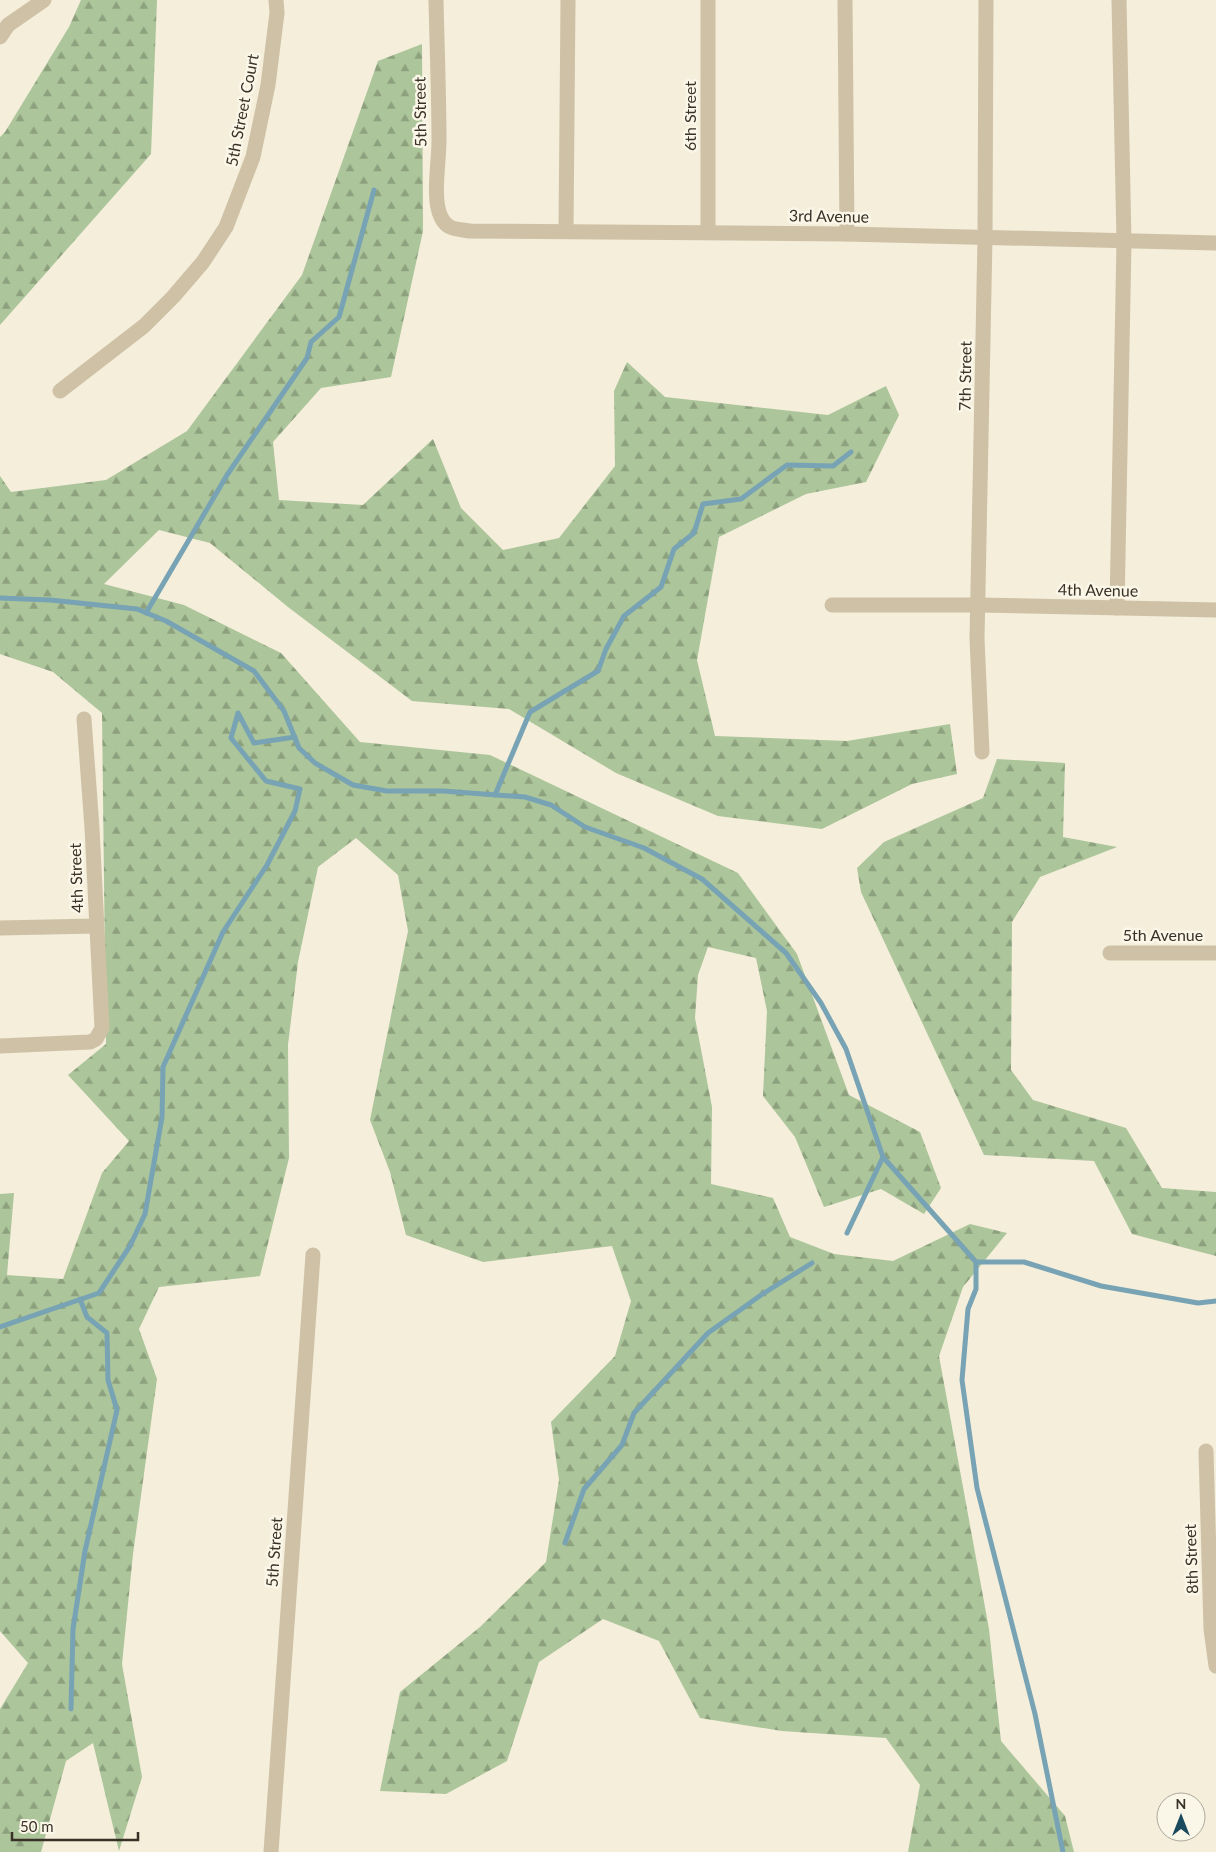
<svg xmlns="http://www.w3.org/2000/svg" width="1216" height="1852" font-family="Lato,sans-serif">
<defs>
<pattern id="forest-firs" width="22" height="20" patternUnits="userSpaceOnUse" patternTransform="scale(1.25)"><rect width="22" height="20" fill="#acc59a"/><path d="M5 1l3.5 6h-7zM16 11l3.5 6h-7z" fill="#8da17e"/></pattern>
</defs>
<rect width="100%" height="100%" fill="#f4eedb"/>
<g fill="url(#forest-firs)">
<polygon points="81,0 157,0 151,154 0,325 0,137 5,132 69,27"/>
<polygon points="422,44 423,231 391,377 321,388 273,442 279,500 363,505 433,439 461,508 503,550 559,538 615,466 614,391 627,362 665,397 828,415 886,386 899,415 866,482 806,494 719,537 697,660 715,736 847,741 950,724 957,774 912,784 822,829 718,816 616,773 509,709 412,701 288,607 210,543 159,530 104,584 184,605 281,653 360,742 490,755 738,873 797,954 849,1095 920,1132 941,1188 924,1214 881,1189 824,1207 795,1137 763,1096 767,1011 756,958 708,947 698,975 695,1018 712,1107 711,1184 773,1198 790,1237 834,1254 893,1261 970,1224 1007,1233 963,1287 939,1356 989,1629 1001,1741 1065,1816 1074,1852 908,1852 920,1785 886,1738 782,1731 700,1718 659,1641 603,1619 539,1662 507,1761 446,1794 380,1791 400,1692 480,1627 546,1562 559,1480 551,1422 615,1356 631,1301 612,1246 483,1262 406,1235 390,1172 370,1120 408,931 398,875 356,838 318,867 298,962 288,1045 289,1158 260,1276 159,1287 139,1329 157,1379 133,1554 122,1664 142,1777 119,1851 93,1743 66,1761 41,1852 0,1852 0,1709 28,1663 0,1631 0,1194 14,1193 7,1275 63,1279 102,1173 129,1141 68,1075 106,1044 102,713 53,672 0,654 0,476 11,492 106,480 187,431 302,275 378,61"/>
<polygon points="997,759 1065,763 1063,837 1117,847 1040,877 1012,922 1011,1070 1033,1100 1126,1128 1162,1188 1216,1192 1216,1256 1132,1234 1094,1161 984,1155 861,892 857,868 884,842 983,798"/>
</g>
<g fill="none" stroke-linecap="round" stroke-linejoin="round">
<g stroke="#77a3b4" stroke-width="5">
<polyline points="0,598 50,600 137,609 166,621 254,671 284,711 299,748 315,763 353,785 387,791 443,791 525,797 551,805 585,827 644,848 702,879 786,953 821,1003 846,1049 883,1157 976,1262 976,1289 968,1309 962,1380 977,1488 1035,1714 1063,1852"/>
<polyline points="146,613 227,475 307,358 311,342 339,317 374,190"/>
<polyline points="495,795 530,712 598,671 606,649 624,616 661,587 674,549 694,533 703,504 741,499 787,465 833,466 851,452"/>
<polyline points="847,1233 883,1157"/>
<polyline points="976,1262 1024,1262 1101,1286 1198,1303 1216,1301"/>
<polyline points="0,1327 99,1293 130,1246 145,1214 162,1117 163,1067 223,932 267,865 295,811 300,789 266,781 231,738 238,713 254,743 295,737"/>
<polyline points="565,1543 584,1489 622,1445 634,1413 708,1333 761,1295 812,1263"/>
<polyline points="71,1709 73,1629 85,1551 117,1410 108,1380 107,1333 87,1317 80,1299"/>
</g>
<g stroke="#cec1a6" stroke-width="15">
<path d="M436,0C437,47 439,94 439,141C439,163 432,199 441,217C447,230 457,229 470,231L847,234L1216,243"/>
<polyline points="845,0 847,234"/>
<polyline points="0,37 8,25 44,0"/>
<polyline points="566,231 568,0"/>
<polyline points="708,231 708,0"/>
<polyline points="60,391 144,326 173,297 203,262 226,227 253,157 268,85 277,13 276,0"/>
<polyline points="832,605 979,605 1216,610"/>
<polyline points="1117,608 1124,242 1119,0"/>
<polyline points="982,752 977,639 985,238 986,0"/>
<polyline points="0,928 96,926"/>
<polyline points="1110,953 1216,953"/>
<polyline points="0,1046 90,1042 96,1039 102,1028 92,828 84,719"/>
<polyline points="1206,1451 1211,1629 1216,1666"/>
<polyline points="271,1852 313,1255"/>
</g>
</g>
<g text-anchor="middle" stroke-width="5" stroke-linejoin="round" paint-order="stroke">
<g font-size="16" fill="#393127" stroke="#fbf7e8">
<text transform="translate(242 110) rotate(-79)" y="6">5th Street Court</text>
<text transform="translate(420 112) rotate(-91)" y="6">5th Street</text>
<text transform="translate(690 116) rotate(-90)" y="6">6th Street</text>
<text transform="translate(829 216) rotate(1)" y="6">3rd Avenue</text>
<text transform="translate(965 376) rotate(-89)" y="6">7th Street</text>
<text transform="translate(1098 590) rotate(1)" y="6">4th Avenue</text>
<text transform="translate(76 878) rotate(-92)" y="6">4th Street</text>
<text x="1163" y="941">5th Avenue</text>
<text transform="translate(274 1552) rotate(-86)" y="6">5th Street</text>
<text transform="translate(1191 1559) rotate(-92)" y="6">8th Street</text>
</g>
</g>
<g transform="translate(1181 1817)"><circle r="24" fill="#fbf7e8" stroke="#ada89b"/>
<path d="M0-4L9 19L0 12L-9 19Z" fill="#194a5e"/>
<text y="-8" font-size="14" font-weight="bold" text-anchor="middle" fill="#393127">N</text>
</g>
<path d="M12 1832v8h126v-8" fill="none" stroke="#393127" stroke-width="2.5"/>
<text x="20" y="1832" font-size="15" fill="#393127" stroke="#fbf7e8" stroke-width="4" paint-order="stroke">50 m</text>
</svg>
